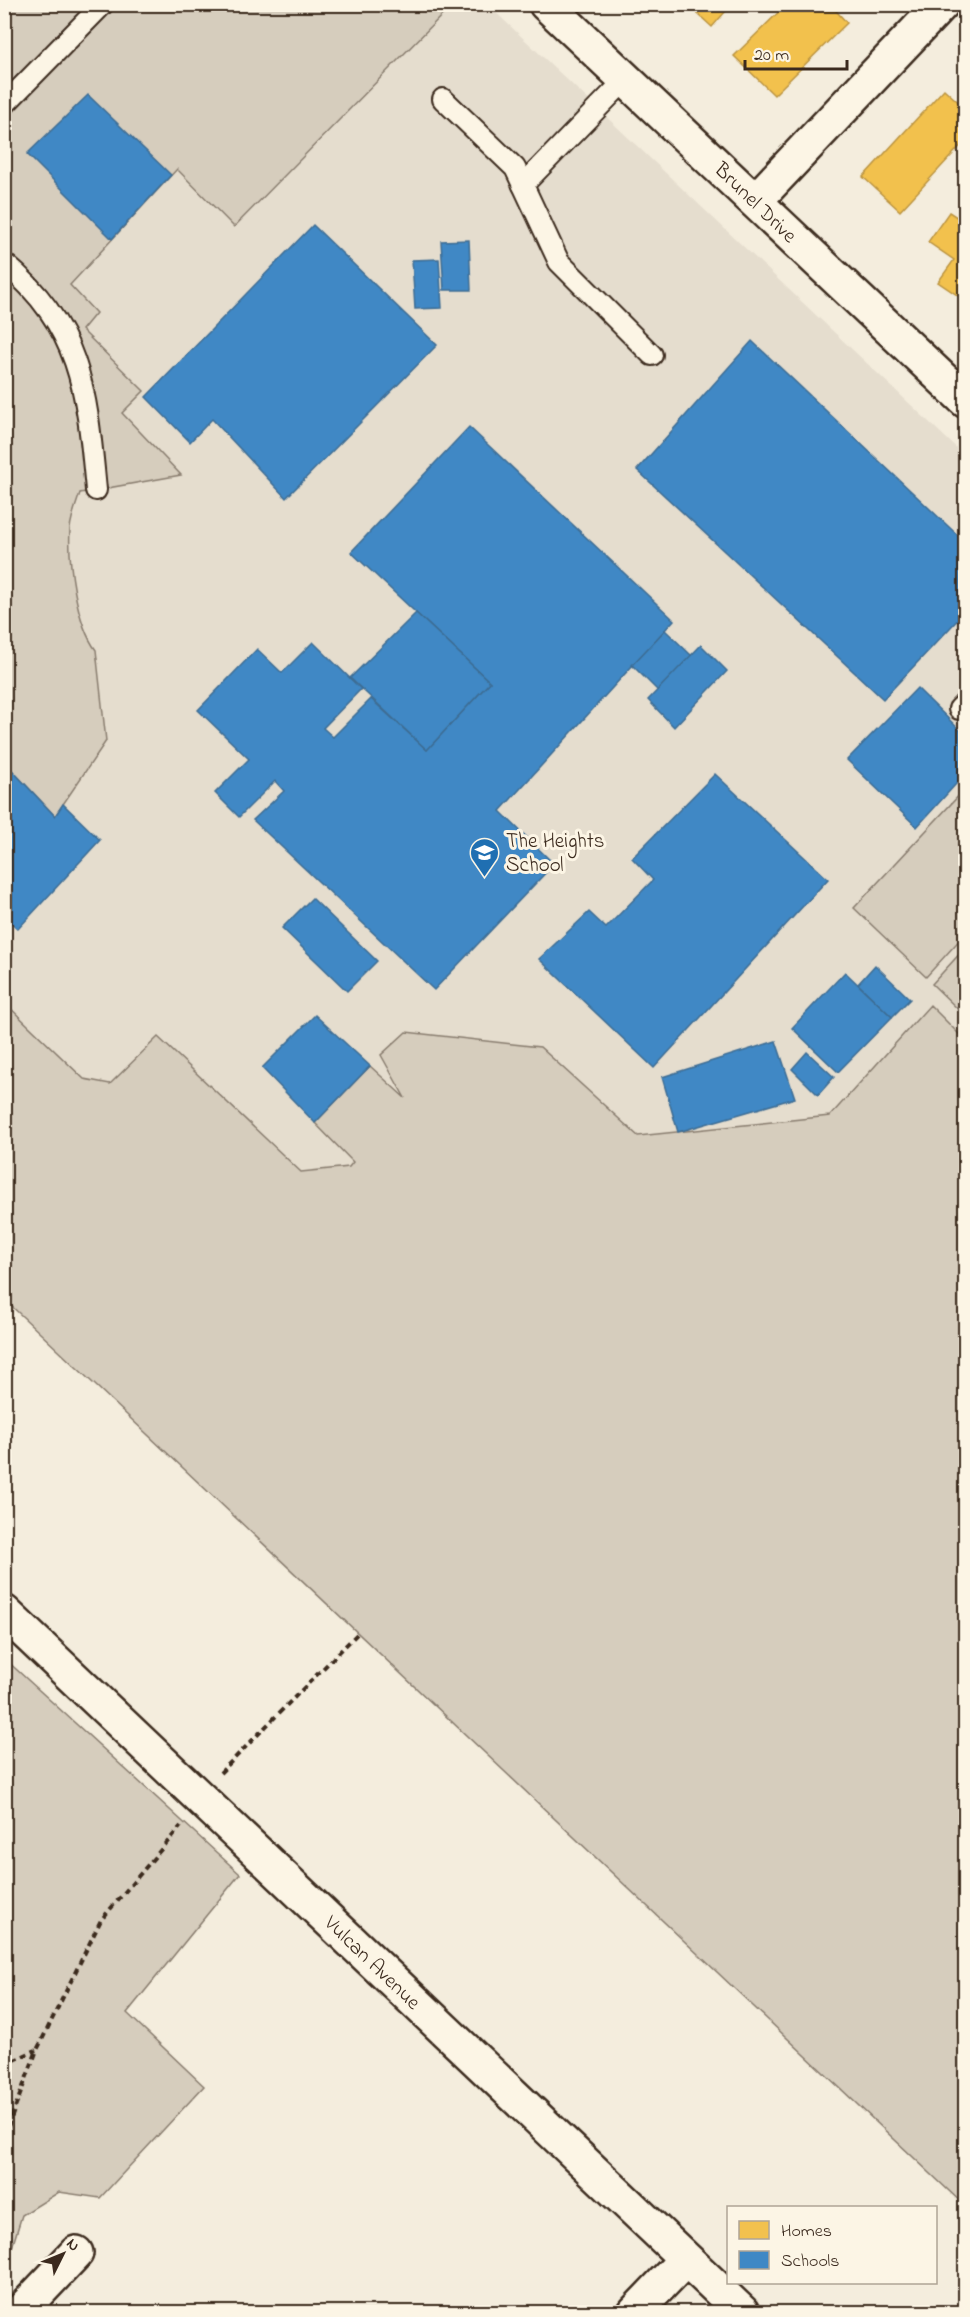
<svg xmlns="http://www.w3.org/2000/svg" width="970" height="2317" font-family="'Indie Flower',sans-serif">
<rect width="100%" height="100%" fill="#f4eddd"/>
<filter id="ink" filterUnits="userSpaceOnUse"><feTurbulence type="fractalNoise" baseFrequency=".0167" numOctaves="2"/><feDisplacementMap in="SourceGraphic" scale="12" xChannelSelector="R" yChannelSelector="G"/><feConvolveMatrix kernelMatrix="1 2 1 2 8 2 1 2 1" color-interpolation-filters="sRGB"/></filter>
<g filter="url(#ink)">
<polygon fill="#e5ddce" points="4,5 488,5 965,456 965,2206 5,1300"/>
<g fill="#d6cdbd" stroke="#887c6e" stroke-width="1.5">
<path d="M5,5H452L234,227L177,169L70,285L96,313L82,330L144,391L122,413L181,475L80,493C76,505 71,517 70,529C68,561 76,624 96,650L106,741L55,816L11,769L5,775Z"/>
<polygon points="965,789 965,934 926,977 854,908"/>
<polygon points="965,948 965,1016 932,984"/>
<polygon points="4,1002 84,1079 110,1084 158,1037 301,1172 349,1167 353,1162 315,1123 370,1066 405,1098 381,1055 406,1032 540,1047 638,1136 830,1116 930,1005 965,1040 965,2206 5,1300"/>
<polygon points="5,1659 240,1874 127,2013 204,2086 100,2198 59,2192 22,2215 5,2270"/>
</g>
<g fill="#f2c14e" stroke="#bb9440" stroke-width="1.5">
<polygon points="687,4 732,4 712,27"/>
<polygon points="787,4 830,4 847,23 774,95 734,56"/>
<polygon points="944,89 966,109 966,140 900,211 863,177"/>
<polygon points="949,212 966,223 966,301 938,282 954,260 928,242"/>
</g>
<g fill="#3f88c5" stroke="#3e6c93" stroke-width="1.5">
<polygon points="88,95 171,175 112,239 27,154"/>
<polygon points="313,225 437,345 286,498 212,419 190,442 146,397"/>
<polygon points="469,240 471,290 444,290 441,241"/>
<polygon points="439,259 442,308 415,309 412,260"/>
<polygon points="752,341 966,543 966,611 883,699 637,470"/>
<polygon points="469,427 674,620 500,811 554,864 434,990 253,820 284,791 275,781 239,817 215,793 249,759 198,710 257,649 282,673 313,642 361,689 323,728 333,737 371,699 427,750 490,682 351,552"/>
<polygon points="416,613 490,682 427,750 350,678"/>
<polygon points="665,630 692,656 658,691 632,665"/>
<polygon points="701,645 727,671 674,727 648,700"/>
<polygon points="917,688 966,736 966,773 917,827 847,760"/>
<polygon points="11,769 55,816 63,804 100,840 18,929 4,916 4,775"/>
<polygon points="715,774 828,879 654,1068 539,959 589,912 606,928 653,880 632,858"/>
<polygon points="312,898 377,961 347,991 282,928"/>
<polygon points="875,965 910,999 892,1017 858,984"/>
<polygon points="845,972 892,1017 838,1072 792,1028"/>
<polygon points="315,1015 370,1066 315,1123 262,1068"/>
<polygon points="776,1041 795,1098 678,1132 662,1077"/>
<polygon points="807,1052 834,1077 818,1095 792,1069"/>
</g>
<g fill="none" stroke-linecap="round" stroke-linejoin="round">
<defs>
<g id="lane">
<polyline points="443,99 515,168 559,262 652,355"/>
<polyline points="4,105 103,4"/>
<polyline points="523,185 626,79"/>
<path d="M4,263C83,328 87,396 96,490"/>
<polyline points="959,709 966,702"/>
</g>
<g id="street">
<polyline points="546,4 966,401"/>
<polyline points="755,201 942,4"/>
<polyline points="4,1612 742,2312"/>
<polyline points="20,2312 76,2253"/>
<polyline points="635,2312 685,2260"/>
</g>
</defs>
<use href="#lane" stroke="#3b2a1e" stroke-width="24"/>
<use href="#street" stroke="#3b2a1e" stroke-width="38"/>
<g stroke="#3b2a1e" stroke-width="4" stroke-dasharray="6 4.5" stroke-linecap="butt">
<polyline points="220,1773 358,1633"/>
<polyline points="4,2065 36,2050"/>
<polyline points="4,2137 37,2050 101,1920 181,1826"/>
</g>
<use href="#lane" stroke="#fcf5e5" stroke-width="20"/>
<use href="#street" stroke="#fcf5e5" stroke-width="33"/>
</g>
</g>
<defs>
<symbol id="school-pin" viewBox="-11 -11 22 30"><path d="M0 17L-7.5 6A9.5 9.5 0 1 1 7.5 6Z" fill="#1f6fb2" stroke="#fcf5e5"/><path d="M0-5L7-2L0 1L-7-2ZM-4 1L0 2.5L4 1V4Q0 6-4 4Z" fill="#fff"/></symbol>
</defs>
<g fill-rule="evenodd">
<use href="#school-pin" x="468" y="836" width="33" height="45"/>
</g>
<g text-anchor="middle" stroke-width="6" stroke-linejoin="round" paint-order="stroke">
<g font-size="21" fill="#3b2a1e" stroke="#fcf5e5">
<text transform="translate(756 202) rotate(44)" y="7">Brunel Drive</text>
<text transform="translate(373 1962) rotate(44)" y="7">Vulcan Avenue</text>
</g>
<g font-size="21" fill="#3b2a1e" stroke="#fcf5e5" text-anchor="start">
<text x="506" y="847">The Heights<tspan x="506" dy="24">School</tspan></text>
</g>
</g>
<rect width="970" height="2317" fill="none" stroke="#fcf5e5" stroke-width="24"/>
<rect x="12" y="12" width="946" height="2293" fill="none" stroke="#3b2a1e" stroke-width="2" filter="url(#ink)"/>
<rect x="727" y="2206" width="210" height="78" fill="#fcf5e5" stroke="#afa495" stroke-width="1.5"/>
<rect x="739" y="2221" width="30" height="18" fill="#f2c14e" stroke="#afa495" stroke-width="1.5"/>
<text x="781" y="2236" font-size="18" fill="#3b2a1e">Homes</text>
<rect x="739" y="2251" width="30" height="18" fill="#3f88c5" stroke="#afa495" stroke-width="1.5"/>
<text x="781" y="2266" font-size="18" fill="#3b2a1e">Schools</text>
<g transform="translate(63 2254) rotate(47)" stroke="#fcf5e5" stroke-width="4.5" paint-order="stroke">
<path d="M0-4.5L10 22L0 15L-10 22Z" fill="#3b2a1e"/>
<text y="-9" font-size="16" font-weight="bold" text-anchor="middle" fill="#3b2a1e">N</text>
</g>
<path d="M745 60v9h102v-9" fill="none" stroke="#3b2a1e" stroke-width="3"/>
<text x="754" y="60" font-size="18" fill="#3b2a1e" stroke="#fcf5e5" stroke-width="4.5" paint-order="stroke">20 m</text>
</svg>
